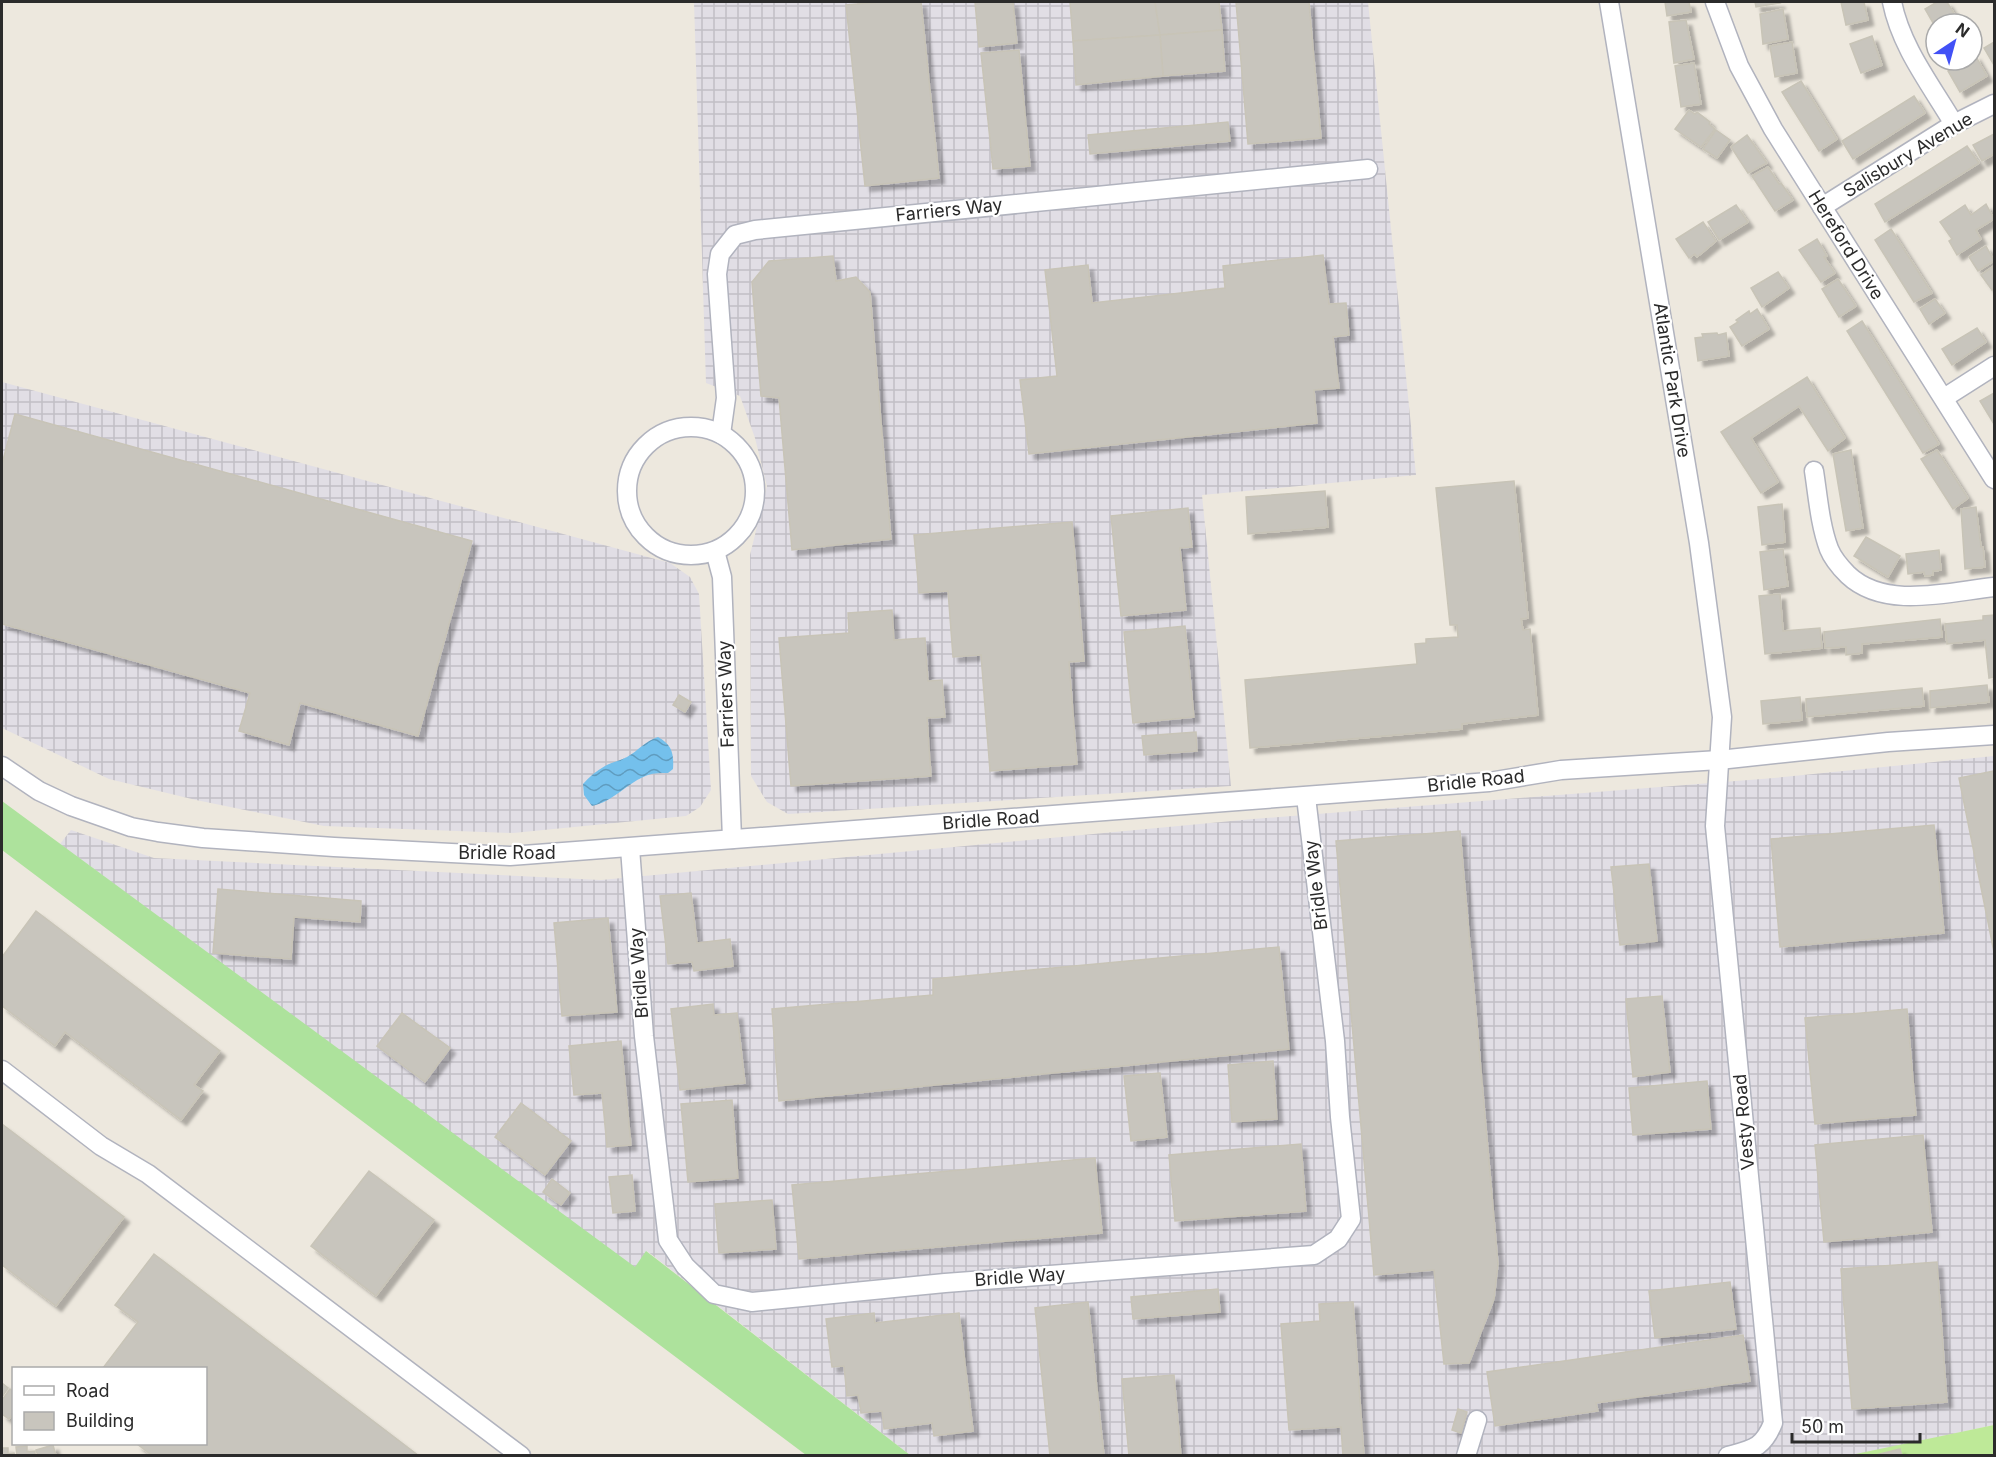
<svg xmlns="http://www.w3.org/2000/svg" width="1996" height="1457" font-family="Inter,sans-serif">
<defs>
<pattern id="industrial-grid" width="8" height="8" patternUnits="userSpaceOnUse" patternTransform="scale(1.5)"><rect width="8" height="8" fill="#e1dee5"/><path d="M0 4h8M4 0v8" fill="none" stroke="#c1bfc5"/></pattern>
<pattern id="water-waves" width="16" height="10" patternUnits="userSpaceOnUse" patternTransform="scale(1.5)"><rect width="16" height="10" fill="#74c0ec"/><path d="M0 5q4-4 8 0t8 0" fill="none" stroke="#5f9cbf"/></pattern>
<filter id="shadow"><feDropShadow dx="5.5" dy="5.5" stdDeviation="1.5" flood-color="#0004"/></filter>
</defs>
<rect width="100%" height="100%" fill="#ede8de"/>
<g fill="url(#industrial-grid)">
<polygon points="694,2 1368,2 1416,475 1202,495 1231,786 788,814 767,802 751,776 750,555 767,486 755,438 740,396 706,383"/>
<polygon points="2,382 670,563 690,577 699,594 711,790 700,807 686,816 513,833 324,826 196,800 109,779 2,728"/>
<polygon points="1994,756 1994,1425 1851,1456 910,1455 647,1251 635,1268 60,844 71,830 154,858 601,880 1253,819 1774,778"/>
</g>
<polygon fill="#ade29c" points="2,801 635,1267 646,1251 910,1455 806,1455 2,850"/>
<polygon fill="#bee998" points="1994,1425 1994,1455 1851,1455"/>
<path fill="url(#water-waves)" d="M658,737C672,745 674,753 673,769L668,773C661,773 654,773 648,775C628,782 613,802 592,806L584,795L583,784C589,777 596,771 605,766C612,762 620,761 627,757C638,751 645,741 658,737Z"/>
<g fill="#c8c5bd" stroke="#c8c4b7" stroke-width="1.5" filter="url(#shadow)">
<polygon points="880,2 921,2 939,178 865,186 846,5"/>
<polygon points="975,2 1013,2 1017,43 979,47"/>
<polygon points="1070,2 1155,2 1160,35 1073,41"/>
<polygon points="1155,2 1219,2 1222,30 1160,35"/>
<polygon points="1236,2 1309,2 1321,138 1248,144"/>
<polygon points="1665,2 1689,2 1691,12 1667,16"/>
<polygon points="1755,2 1779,2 1780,3 1756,7"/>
<polygon points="1841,2 1864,2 1868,20 1846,25"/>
<polygon points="1937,2 1947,2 1960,23 1936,24 1936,28 1925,9"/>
<polygon points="1783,9 1788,39 1763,44 1760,14"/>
<polygon points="1686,20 1694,59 1674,63 1669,22"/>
<polygon points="1222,30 1225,71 1163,76 1160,35"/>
<polygon points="1160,35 1163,76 1076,85 1073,41"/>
<polygon points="1872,36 1882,65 1861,73 1850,44"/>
<polygon points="1792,42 1797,73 1775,77 1770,46"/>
<polygon points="1994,42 1994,65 1984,48"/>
<polygon points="1019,50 1030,166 993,169 981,53"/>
<polygon points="1975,55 1987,76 1960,92 1948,71 1967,60 1972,60"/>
<polygon points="1694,63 1701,104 1681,107 1675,66"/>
<polygon points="1801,81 1837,139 1819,151 1782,92"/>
<polygon points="1914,96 1925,113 1853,159 1842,141"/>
<polygon points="1689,110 1695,114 1697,112 1710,122 1709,124 1715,129 1701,147 1675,129"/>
<polygon points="1228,122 1230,141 1090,154 1088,135"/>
<polygon points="1716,130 1730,140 1717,158 1703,149"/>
<polygon points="1994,134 1994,154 1982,161 1973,145"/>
<polygon points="1747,135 1767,163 1748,173 1731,147"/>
<polygon points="1967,146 1979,163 1885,222 1875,204"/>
<polygon points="1768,167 1779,184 1781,183 1793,200 1775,211 1752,176"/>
<polygon points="1986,204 1994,219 1976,230 1981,239 1957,255 1949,241 1952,239 1940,222 1965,205 1971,215"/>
<polygon points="1736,205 1748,222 1719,240 1708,222"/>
<polygon points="1703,222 1716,241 1697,257 1695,254 1689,258 1676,239"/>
<polygon points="1891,229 1932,293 1914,302 1875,240"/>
<polygon points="1817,239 1827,256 1824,257 1835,273 1821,282 1799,250"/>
<polygon points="1986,246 1994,261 1978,271 1969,257"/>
<polygon points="1323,255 1329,304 1346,303 1349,335 1333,337 1339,388 1314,390 1317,423 1029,454 1020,380 1057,376 1045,270 1088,265 1092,303 1225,288 1223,266"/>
<polygon points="833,256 836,281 856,277 870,292 891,539 792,550 779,398 761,396 752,282 769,261"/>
<polygon points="1994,266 1994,289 1992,290 1981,275"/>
<polygon points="1778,272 1789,288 1762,307 1751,288"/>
<polygon points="1838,279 1856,306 1839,317 1822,289"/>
<polygon points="1935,299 1945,313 1929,324 1920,309"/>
<polygon points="1757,309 1769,329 1742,346 1730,327 1738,322 1736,320 1749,311 1750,314"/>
<polygon points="1862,321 1939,444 1923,453 1847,331"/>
<polygon points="1977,328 1986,342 1952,365 1942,349"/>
<polygon points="1717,333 1718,335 1726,333 1729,356 1698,361 1695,338 1703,337 1702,334"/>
<polygon points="1807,377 1845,438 1828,451 1799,406 1751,438 1778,482 1761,493 1721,432"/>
<polygon points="1994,393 1994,424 1980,401"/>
<polygon points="15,414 472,541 418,736 300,703 289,745 239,731 250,693 2,624 2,464"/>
<polygon points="1851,450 1863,528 1846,531 1833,454"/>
<polygon points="1937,450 1968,498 1953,509 1921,459"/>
<polygon points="1514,481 1528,618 1521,619 1523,630 1530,629 1538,715 1462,724 1462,729 1250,748 1245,680 1417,664 1415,644 1426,643 1426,639 1458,637 1457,625 1450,625 1436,488"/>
<polygon points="1325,491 1328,527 1248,534 1246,497"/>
<polygon points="1782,504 1785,542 1762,545 1758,507"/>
<polygon points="1976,507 1981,547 1983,547 1985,567 1965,569 1961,509"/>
<polygon points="1188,508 1192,547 1180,548 1186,610 1121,616 1111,516"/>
<polygon points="1072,522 1084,661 1069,662 1077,764 990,771 981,655 953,657 948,591 919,593 914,535"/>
<polygon points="1866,537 1900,556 1888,577 1854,556"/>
<polygon points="1783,549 1788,586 1764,590 1760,552"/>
<polygon points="1939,550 1941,570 1933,571 1933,575 1925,576 1924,572 1908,574 1906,554"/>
<polygon points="1780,594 1783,631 1820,628 1822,648 1765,654 1759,596"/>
<polygon points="892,610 894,640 925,638 928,681 942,680 945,717 927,718 931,776 791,786 779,638 849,633 848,613"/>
<polygon points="1994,615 1994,677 1989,678 1985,640 1947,644 1945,624 1983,620 1983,616"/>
<polygon points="1940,619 1942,637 1862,644 1862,653 1846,655 1846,647 1825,648 1824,632"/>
<polygon points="1185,626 1194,717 1133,723 1124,632"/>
<polygon points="1987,685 1989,702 1930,708 1930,691"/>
<polygon points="1922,688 1924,706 1807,717 1806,699"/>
<polygon points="679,695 691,702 685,712 673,705"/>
<polygon points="1800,697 1802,720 1763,724 1761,701"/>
<polygon points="1196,732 1197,751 1144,755 1142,736"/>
<polygon points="1994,771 1994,952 1959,778"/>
<polygon points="1934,825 1944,933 1780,947 1771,839"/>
<polygon points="1460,831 1498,1264 1494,1299 1469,1363 1444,1364 1434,1270 1374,1275 1336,841"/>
<polygon points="1649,864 1657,941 1620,945 1611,867"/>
<polygon points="218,889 361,901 360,922 294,917 291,959 213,953"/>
<polygon points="691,893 697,943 730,939 733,966 694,971 692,962 668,964 660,896"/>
<polygon points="36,911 220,1051 194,1085 203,1091 181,1120 65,1032 55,1046 2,1006 2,957"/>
<polygon points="608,918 617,1012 562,1016 554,923"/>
<polygon points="1279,947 1289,1049 779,1101 772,1009 933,995 933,979"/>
<polygon points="1662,996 1670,1072 1633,1077 1626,999"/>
<polygon points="713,1004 714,1015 737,1013 745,1083 680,1090 671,1009"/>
<polygon points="1907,1009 1916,1115 1815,1124 1805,1018"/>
<polygon points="402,1013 450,1048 425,1082 377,1046"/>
<polygon points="621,1041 631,1145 607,1147 602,1093 574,1095 569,1046"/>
<polygon points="1273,1061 1277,1119 1232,1122 1228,1065"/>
<polygon points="1160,1073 1167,1137 1131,1141 1124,1076"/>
<polygon points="1707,1081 1711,1129 1633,1135 1629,1088"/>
<polygon points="732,1100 738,1178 688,1182 681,1104"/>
<polygon points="521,1103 571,1141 545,1175 495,1137"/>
<polygon points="2,1124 124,1217 56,1306 2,1265"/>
<polygon points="1923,1135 1932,1232 1824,1242 1815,1145"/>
<polygon points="1301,1144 1306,1211 1175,1221 1169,1155"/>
<polygon points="1095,1158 1102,1233 799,1259 792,1185"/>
<polygon points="369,1171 434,1220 376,1296 311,1246"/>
<polygon points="632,1175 635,1211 613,1213 609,1177"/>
<polygon points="552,1179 570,1193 561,1205 543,1192"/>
<polygon points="772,1200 776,1249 719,1253 715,1204"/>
<polygon points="154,1254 419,1456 153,1456 137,1444 206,1444 206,1368 103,1368 138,1322 115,1305"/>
<polygon points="1937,1262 1947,1402 1852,1409 1841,1269"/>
<polygon points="1730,1282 1736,1329 1655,1338 1649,1291"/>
<polygon points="1218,1289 1220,1312 1133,1319 1131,1297"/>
<polygon points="1088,1302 1104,1456 1050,1456 1035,1308"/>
<polygon points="1353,1302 1364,1456 1343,1456 1341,1427 1289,1430 1281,1324 1320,1321 1319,1304"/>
<polygon points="874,1313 875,1323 959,1313 973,1431 934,1436 932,1423 884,1429 882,1411 861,1413 858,1395 847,1396 844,1366 832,1367 826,1319"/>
<polygon points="1743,1335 1750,1381 1596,1403 1598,1411 1495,1426 1487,1372"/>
<polygon points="1174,1375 1181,1456 1129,1456 1122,1379"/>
<polygon points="2,1383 8,1388 2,1397"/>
<polygon points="10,1389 14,1392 14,1412 9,1419 2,1414 2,1400"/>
<polygon points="1458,1409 1467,1412 1461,1433 1452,1430"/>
<polygon points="53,1445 56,1456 38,1456 36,1450"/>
<polygon points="27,1446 27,1452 35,1451 35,1456 17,1456 16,1447"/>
<polygon points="2,1448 8,1448 8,1454 14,1453 15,1456 2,1456"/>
<polygon points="1900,1449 1902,1456 1872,1456"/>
</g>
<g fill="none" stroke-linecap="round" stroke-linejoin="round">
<defs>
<g id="minor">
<path d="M1609,2L1699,543L1722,717L1715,826L1773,1423C1763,1448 1753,1449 1728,1456"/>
<polyline points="1715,2 1739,66 1773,129 1994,479"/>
<path d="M1892,2C1901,47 1931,85 1954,124"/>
<polyline points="1822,207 1954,124 1994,104"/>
<polyline points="1944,398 1994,366"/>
<circle cx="691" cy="491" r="64"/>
<polyline points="721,434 726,398 717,274 720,254 735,235 755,230 1368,169"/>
<path d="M1814,471C1818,497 1820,525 1829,549C1833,559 1840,567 1848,575C1885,610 1948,592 1994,587"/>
<polyline points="715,551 722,577 732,839"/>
<polyline points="2,766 39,791 71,806 131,827 158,832 203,838 334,847 510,856 1489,782 1561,770 1719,760 1888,742 1994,735"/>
<polyline points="630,848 644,1036 668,1240 685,1266 714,1294 752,1302 945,1283 1314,1255 1338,1239 1351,1219 1340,1117 1335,1041 1306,797"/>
<polyline points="2,1070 101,1146 148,1174 521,1456"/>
<polyline points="1466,1456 1477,1420"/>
</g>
</defs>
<use href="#minor" stroke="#b1b3be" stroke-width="21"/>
<use href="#minor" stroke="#fff" stroke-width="18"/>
</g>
<g text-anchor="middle" stroke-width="4.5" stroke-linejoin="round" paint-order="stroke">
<g font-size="18" fill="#2b2b2b" stroke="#fff">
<text transform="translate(1908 155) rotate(-31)" y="6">Salisbury Avenue</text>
<text transform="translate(949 210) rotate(-6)" y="6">Farriers Way</text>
<text transform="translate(1846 245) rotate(58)" y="6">Hereford Drive</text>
<text transform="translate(1672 380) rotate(81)" y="6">Atlantic Park Drive</text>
<text transform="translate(726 694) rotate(-92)" y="6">Farriers Way</text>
<text transform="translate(1476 781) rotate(-6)" y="6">Bridle Road</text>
<text transform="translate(991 820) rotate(-4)" y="6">Bridle Road</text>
<text x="507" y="859">Bridle Road</text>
<text transform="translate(1316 885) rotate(-97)" y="6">Bridle Way</text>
<text transform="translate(639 973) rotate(-94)" y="6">Bridle Way</text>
<text transform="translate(1744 1122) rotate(-95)" y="6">Vesty Road</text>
<text transform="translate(1020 1277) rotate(-4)" y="6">Bridle Way</text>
</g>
</g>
<rect width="1996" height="1457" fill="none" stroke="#2b2b2b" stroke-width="6"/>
<rect x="12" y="1367" width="195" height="78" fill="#ffffff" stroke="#aaaaaa" stroke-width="1.5"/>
<rect x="24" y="1386" width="30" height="9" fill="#ffffff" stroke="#aaaaaa" stroke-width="1.5"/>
<text x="66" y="1397" font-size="18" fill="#2b2b2b">Road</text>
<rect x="24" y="1412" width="30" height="18" fill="#c8c5bd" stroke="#aaaaaa" stroke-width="1.5"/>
<text x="66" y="1427" font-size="18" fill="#2b2b2b">Building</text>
<g transform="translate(1954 42) rotate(36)"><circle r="28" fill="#ffffff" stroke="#aaaaaa" stroke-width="1.5"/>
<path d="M0-4.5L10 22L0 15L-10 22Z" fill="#4251f6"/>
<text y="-9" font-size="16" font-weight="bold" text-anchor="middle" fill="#2b2b2b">N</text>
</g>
<path d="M1792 1433v9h128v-9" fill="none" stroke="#2b2b2b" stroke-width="3"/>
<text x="1801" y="1433" font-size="18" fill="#2b2b2b" stroke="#ffffff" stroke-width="4.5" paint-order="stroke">50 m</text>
</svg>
